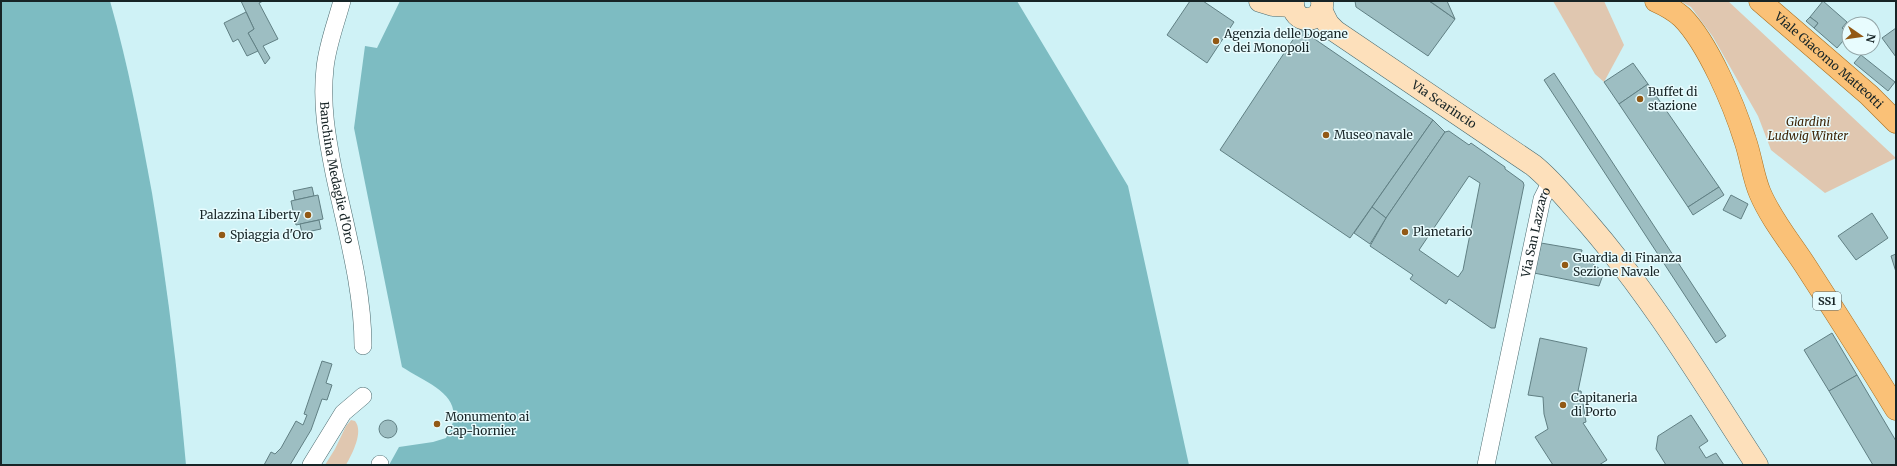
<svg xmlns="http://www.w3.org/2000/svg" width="1897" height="466" font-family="Merriweather,serif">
<rect width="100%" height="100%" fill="#cff2f6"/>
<g fill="#e0c7b0">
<polygon points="1553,1 1604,1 1624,45 1604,82 1595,74"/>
<polygon points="1680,1 1728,1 1896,158 1825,193 1771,150 1758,116 1713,37 1691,7"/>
<path d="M351,420L355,421C364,432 352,454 346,465H325L335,449L346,426Z"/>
</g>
<g fill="#7dbcc2">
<path d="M1,1H110C128,64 140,128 152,193C167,283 178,374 186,465H1Z"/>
<path d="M400,1H1017L1128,186L1189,465H389L399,447L433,442L446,438C471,397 430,385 402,367L354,128L365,46L377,48Z"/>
</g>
<g fill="#9dbec2" stroke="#618084" fill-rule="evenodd">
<polygon points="241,1 263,1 259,3 278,39 263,46 270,58 265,64 248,33 254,29"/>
<polygon points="1190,1 1203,1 1234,22 1207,63 1167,35"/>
<polygon points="1355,1 1429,1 1455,19 1428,56 1356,7"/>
<polygon points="1429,1 1447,1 1455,19 1434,4"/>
<polygon points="1823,1 1847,22 1842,28 1849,34 1837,48 1814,28 1818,23 1810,17"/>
<polygon points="246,12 254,29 248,33 258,51 247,56 238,39 233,42 224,23"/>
<polygon points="1810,17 1818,23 1814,28 1806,21"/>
<polygon points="1896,28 1896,57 1882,38"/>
<polygon points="1300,29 1433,120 1350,238 1220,150"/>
<polygon points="1861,55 1895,82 1888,91 1854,63"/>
<polygon points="1633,63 1648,84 1619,104 1604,82"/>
<polygon points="1554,73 1726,336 1716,343 1544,80"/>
<polygon points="1648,84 1719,187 1688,207 1619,104"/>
<polygon points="1433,120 1445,132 1386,218 1372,207"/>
<path d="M1449,131L1469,145L1471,143L1505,167V169L1523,182L1524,185L1495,328H1491L1449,299L1446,304L1410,279L1413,275L1370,246L1386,218L1445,132ZM1469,176L1480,183L1463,270L1458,277L1419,250Z"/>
<polygon points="312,187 314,196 295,200 293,191"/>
<polygon points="1719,187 1724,195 1693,215 1688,207"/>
<polygon points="318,195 323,219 296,225 291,201"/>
<polygon points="1731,195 1748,204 1741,219 1723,210"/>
<polygon points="1372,207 1386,218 1370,244 1354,233"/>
<polygon points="1872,213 1888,238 1856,260 1838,236"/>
<polygon points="319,220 321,229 302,233 300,224"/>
<polygon points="1541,243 1582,250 1581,255 1604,272 1599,286 1534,273"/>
<polygon points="1896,254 1896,272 1891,256"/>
<polygon points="1832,333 1857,375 1829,391 1804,350"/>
<polygon points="1540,338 1587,348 1578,391 1581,391 1586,422 1583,423 1607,460 1599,465 1553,465 1535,437 1548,429 1544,414 1543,397 1528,395"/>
<polygon points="322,361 332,364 326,383 332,385 327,400 322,399 311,430 290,465 264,465 271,452 275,454 281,448 296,421 303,425 307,415 304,414"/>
<polygon points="1857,375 1896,441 1896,465 1873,465 1829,391"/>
<polygon points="1691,415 1708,441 1699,447 1706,458 1716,453 1724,465 1666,465 1656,449 1658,436"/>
<circle cx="388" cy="429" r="9"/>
</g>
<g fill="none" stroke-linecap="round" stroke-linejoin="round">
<defs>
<g id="street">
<path id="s1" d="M342,1C336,23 327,46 325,68C321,104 327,138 334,173C346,230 363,288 363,346"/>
<polyline points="311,465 343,413 363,396"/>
<polyline points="380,465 380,464"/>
<path id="s2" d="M1486,465L1542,199L1551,181"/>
</g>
<g id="secondary">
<polyline points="1260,1 1273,5 1293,6"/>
<path d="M1293,1C1291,26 1325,24 1322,1"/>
<path id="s3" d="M1321,10L1328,24L1335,31L1533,165C1553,181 1569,202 1587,222C1652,297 1703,382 1757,465"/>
</g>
<g id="primary">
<path d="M1656,1C1665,5 1674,10 1682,17C1708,43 1734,105 1745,140C1751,157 1753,177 1760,193C1771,219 1790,242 1805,265C1836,313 1866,360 1896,409"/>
<path id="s4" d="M1760,1L1869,95L1896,122"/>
</g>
</defs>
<use href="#street" stroke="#4c6b6f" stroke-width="18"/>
<use href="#secondary" stroke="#4c6b6f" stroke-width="23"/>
<use href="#primary" stroke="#a96f20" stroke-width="23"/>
<use href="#street" stroke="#fff" stroke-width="17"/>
<use href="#secondary" stroke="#fde0bb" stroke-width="22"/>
<use href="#primary" stroke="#fac177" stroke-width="22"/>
</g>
<g fill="#925915" stroke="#e8fcfe" stroke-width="1.5">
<circle cx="1216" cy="41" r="4"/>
<circle cx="1640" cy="99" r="4"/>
<circle cx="1326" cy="135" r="4"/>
<circle cx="308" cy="215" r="4"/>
<circle cx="1405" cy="232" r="4"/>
<circle cx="222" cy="235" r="4"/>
<circle cx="1565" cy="265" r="4"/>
<circle cx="1563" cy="405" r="4"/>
<circle cx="437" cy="424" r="4"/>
</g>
<g text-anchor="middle" stroke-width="3" stroke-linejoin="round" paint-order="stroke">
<rect fill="#e8fcfe" stroke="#566567" stroke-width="1" x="1813" y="292" width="28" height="18" rx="3"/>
<g font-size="11" font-weight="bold" fill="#172426">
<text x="1827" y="305">SS1</text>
</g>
<g font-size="12" fill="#172426" stroke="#e8fcfe" text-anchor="start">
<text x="1224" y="38">Agenzia delle Dogane<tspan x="1224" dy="14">e dei Monopoli</tspan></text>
<text x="1648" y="96">Buffet di<tspan x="1648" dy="14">stazione</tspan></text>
<text x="1334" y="139">Museo navale</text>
<text x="300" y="219" text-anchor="end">Palazzina Liberty</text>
<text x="1413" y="236">Planetario</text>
<text x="230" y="239">Spiaggia d'Oro</text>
<text x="1573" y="262">Guardia di Finanza<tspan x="1573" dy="14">Sezione Navale</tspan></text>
<text x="1571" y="402">Capitaneria<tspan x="1571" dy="14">di Porto</tspan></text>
<text x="445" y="421">Monumento ai<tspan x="445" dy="14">Cap-hornier</tspan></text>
</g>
<g font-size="12" fill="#172426" stroke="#e8fcfe">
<text dy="4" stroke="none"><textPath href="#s4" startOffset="91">Viale Giacomo Matteotti</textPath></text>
<text dy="4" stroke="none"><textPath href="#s3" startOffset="157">Via Scarincio</textPath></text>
<text dy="4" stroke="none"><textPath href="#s1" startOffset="175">Banchina Medaglie d'Oro</textPath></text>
<text dy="4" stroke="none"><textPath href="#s2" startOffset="238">Via San Lazzaro</textPath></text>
</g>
<g font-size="12" font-style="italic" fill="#3e2407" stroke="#e8fcfe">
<text x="1808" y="126">Giardini<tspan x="1808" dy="14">Ludwig Winter</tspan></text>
</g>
</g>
<rect width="1897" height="466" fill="none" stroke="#172426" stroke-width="4"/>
<g transform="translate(1861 36) rotate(103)"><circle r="19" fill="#e8fcfe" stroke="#94a6a8"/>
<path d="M0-3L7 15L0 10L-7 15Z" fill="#925915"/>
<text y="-6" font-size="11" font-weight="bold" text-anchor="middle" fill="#172426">N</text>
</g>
</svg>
